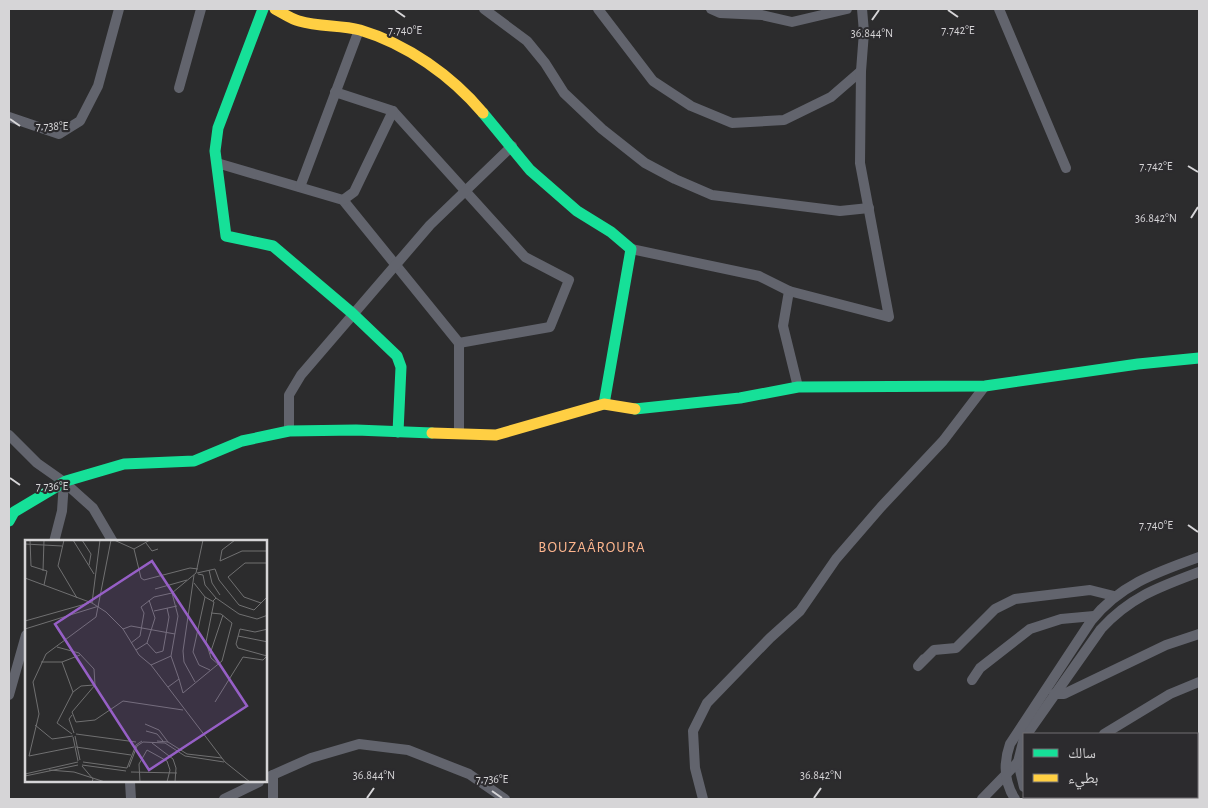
<svg xmlns="http://www.w3.org/2000/svg" width="1208" height="808" font-family="'Alegreya Sans','Noto Naskh Arabic',sans-serif">
<rect width="100%" height="100%" fill="#2c2c2d"/>
<g fill="none" stroke-linecap="round" stroke-linejoin="round">
<g stroke="#62646d" stroke-width="10">
<polyline points="484,9 527,41 545,63 564,93 602,129 645,163 675,179 712,195 840,211 869,208"/>
<polyline points="598,9 653,81 691,106 732,123 784,120 831,97 861,71"/>
<polyline points="711,9 720,13 762,15 792,22 847,9"/>
<polyline points="999,9 1066,168"/>
<polyline points="179,88 201,9"/>
<polyline points="335,92 393,111 525,257 569,280 550,327 459,343"/>
<polyline points="9,117 59,134 80,121 98,86 119,9"/>
<polyline points="217,163 343,200 459,343 459,433"/>
<polyline points="300,187 359,30"/>
<polyline points="343,200 354,192 393,111"/>
<polyline points="631,249 759,276 789,291 783,326 798,387"/>
<polyline points="789,291 889,317 860,163 861,71 864,32 862,9"/>
<polyline points="289,431 289,395 301,375 430,225 512,146"/>
<polyline points="9,435 37,463 64,482 93,508 113,542"/>
<polyline points="54,542 62,511 64,482"/>
<polyline points="924,659 918,666 934,650 956,648 995,609 1015,599 1090,590 1114,596"/>
<polyline points="972,680 980,668 1030,629 1061,619 1094,616"/>
<polyline points="1054,694 1064,694 1166,645 1199,634"/>
<polyline points="9,695 26,635"/>
<path d="M1027,734L1101,629C1130,597 1159,587 1199,572"/>
<polyline points="1104,734 1170,694 1199,682"/>
<polyline points="1024,738 1018,762 1024,787"/>
<polyline points="266,778 311,758 359,744 408,750 469,774 505,799"/>
<polyline points="130,782 131,799"/>
<polyline points="1029,797 1031,799"/>
<polyline points="1105,797 1106,799"/>
<polyline points="224,799 259,782"/>
<polyline points="273,799 273,775"/>
<polyline points="703,799 695,768 693,731 707,703 770,638 800,611 836,559 881,507 943,441 985,386"/>
<polyline points="982,799 1018,762"/>
<path d="M1015,799C1004,782 1003,764 1010,744L1091,621C1119,585 1157,572 1199,557"/>
</g>
<g stroke="#16e098" stroke-width="11">
<polyline points="263,9 218,128 215,151 226,236 273,246 352,313 397,356 401,367 398,432"/>
<polyline points="483,113 530,170 577,211 611,232 631,249 604,404"/>
<polyline points="635,409 740,398 798,387 985,386 1138,364 1199,358"/>
<polyline points="9,521 14,512 66,481 124,464 194,461 242,441 289,431 356,430 432,433"/>
</g>
<g stroke="#ffcf43" stroke-width="11">
<path d="M275,9C283,13 291,19 299,21C319,27 340,25 360,30C407,44 452,76 483,113"/>
<polyline points="432,433 496,435 604,404 635,409"/>
</g>
</g>
<path fill="none" stroke="#d6d5d7" stroke-width="2" d="M395,10L405,17M948,10L958,17M872,20L879,10M10,119L20,126M1188,166L1198,172M1191,218L1198,207M10,478L20,485M1188,525L1198,532M492,791L502,798M367,798L374,788M814,798L821,788"/>
<g text-anchor="middle" stroke-width="4.5" stroke-linejoin="round" paint-order="stroke">
<g font-size="15" letter-spacing="1" fill="#feb68d" stroke="#2c2b2e">
<text x="592" y="552">BOUZAÂROURA</text>
</g>
</g>
<g transform="translate(25 540)">
<rect width="242" height="242" fill="#2c2c2d"/>
<path fill="none" stroke="#707071" stroke-width="1" d="M5,0L6,26L22,31L19,45M39,0L33,26L52,58M48,0L69,34M57,0L66,14L64,25M89,0L109,9L125,0M210,0L197,10L195,21L217,11H243M121,3L127,11L133,9M0,4L37,6M109,9L116,38L119,40L165,28L173,29M184,30L187,43L195,55M18,31L19,0M172,33L190,29L194,40L214,65L229,70L243,56M173,34L178,35L180,45L191,58M169,35L158,111L159,122L170,142M0,38L67,63L81,72L98,89L114,115L126,125L200,222L225,242M169,43L180,57L189,62L181,102L186,118L194,125M130,49L162,40M180,57L168,112L174,125L185,130M188,61L191,58L214,74L232,79L243,75M67,63L75,0M236,63L219,57L203,37L220,23H243M129,71L152,66M0,81L64,63M0,89L74,66M98,89L106,86L150,94M213,96L243,102M106,103L115,96L119,73L116,67L129,57L147,53M122,103L131,113L138,111L144,77L142,68M32,107L54,113L69,129L70,145L47,172L51,182L70,180L98,161L158,170M111,110L122,103L130,78L124,60M185,114L198,75M242,116L213,108L211,104L215,89L230,92L243,89M16,122H37L55,115M37,122L48,152L32,183L47,194M126,125L146,116L153,76L147,53L171,33L178,0M154,139L158,153L197,121L207,83L196,74L186,73M143,147L154,139L146,116M48,152L56,146L69,145M190,162L218,117L238,120L242,116M47,175L44,179L49,193M120,184L134,190L143,202M10,185L27,199L48,196M121,191L132,194L138,201M51,194L111,202M50,196L55,220M48,197L53,221M132,201L143,202L162,214L197,218M127,203L148,219L151,228L150,242M49,207L4,216L14,174L8,142L21,114L71,77L86,0M51,207L106,215M58,222L102,228M57,225L101,231M57,226L68,239L67,242M104,227L112,206L118,202L140,203L160,216L199,222M102,228L111,205L117,201M24,230L49,232L80,242M106,232L152,233M0,234L53,222M0,236L53,225M115,242L114,224L122,210L142,221L145,230L142,242"/>
<path fill="#965fc6" fill-opacity="0.15" stroke="#965fc6" stroke-width="2.5" d="M127,21L222,166L124,230L30,84Z"/>
<rect width="242" height="242" fill="none" stroke="#d6d5d7" stroke-width="2.5"/>
</g>
<g font-size="12" text-anchor="middle" fill="#d6d5d7" stroke="#2c2b2e" stroke-width="4.5" stroke-linejoin="round" paint-order="stroke">
<text x="405" y="34">7.740°E</text>
<text x="958" y="34">7.742°E</text>
<text x="872" y="37">36.844°N</text>
<text x="52" y="130">7.738°E</text>
<text x="1156" y="170">7.742°E</text>
<text x="1156" y="222">36.842°N</text>
<text x="52" y="490">7.736°E</text>
<text x="1156" y="529">7.740°E</text>
<text x="374" y="779">36.844°N</text>
<text x="821" y="779">36.842°N</text>
<text x="492" y="783">7.736°E</text>
</g>
<rect width="1208" height="808" fill="none" stroke="#d6d5d7" stroke-width="20"/>
<rect x="1023" y="733" width="175" height="65" fill="#2c2b2e" stroke="#706f72"/>
<rect x="1033" y="749" width="25" height="8" fill="#16e098" stroke="#706f72"/>
<text x="1068" y="758" font-size="15" fill="#d6d5d7">سالك</text>
<rect x="1033" y="774" width="25" height="8" fill="#ffcf43" stroke="#706f72"/>
<text x="1068" y="783" font-size="15" fill="#d6d5d7">بطيء</text>
</svg>
